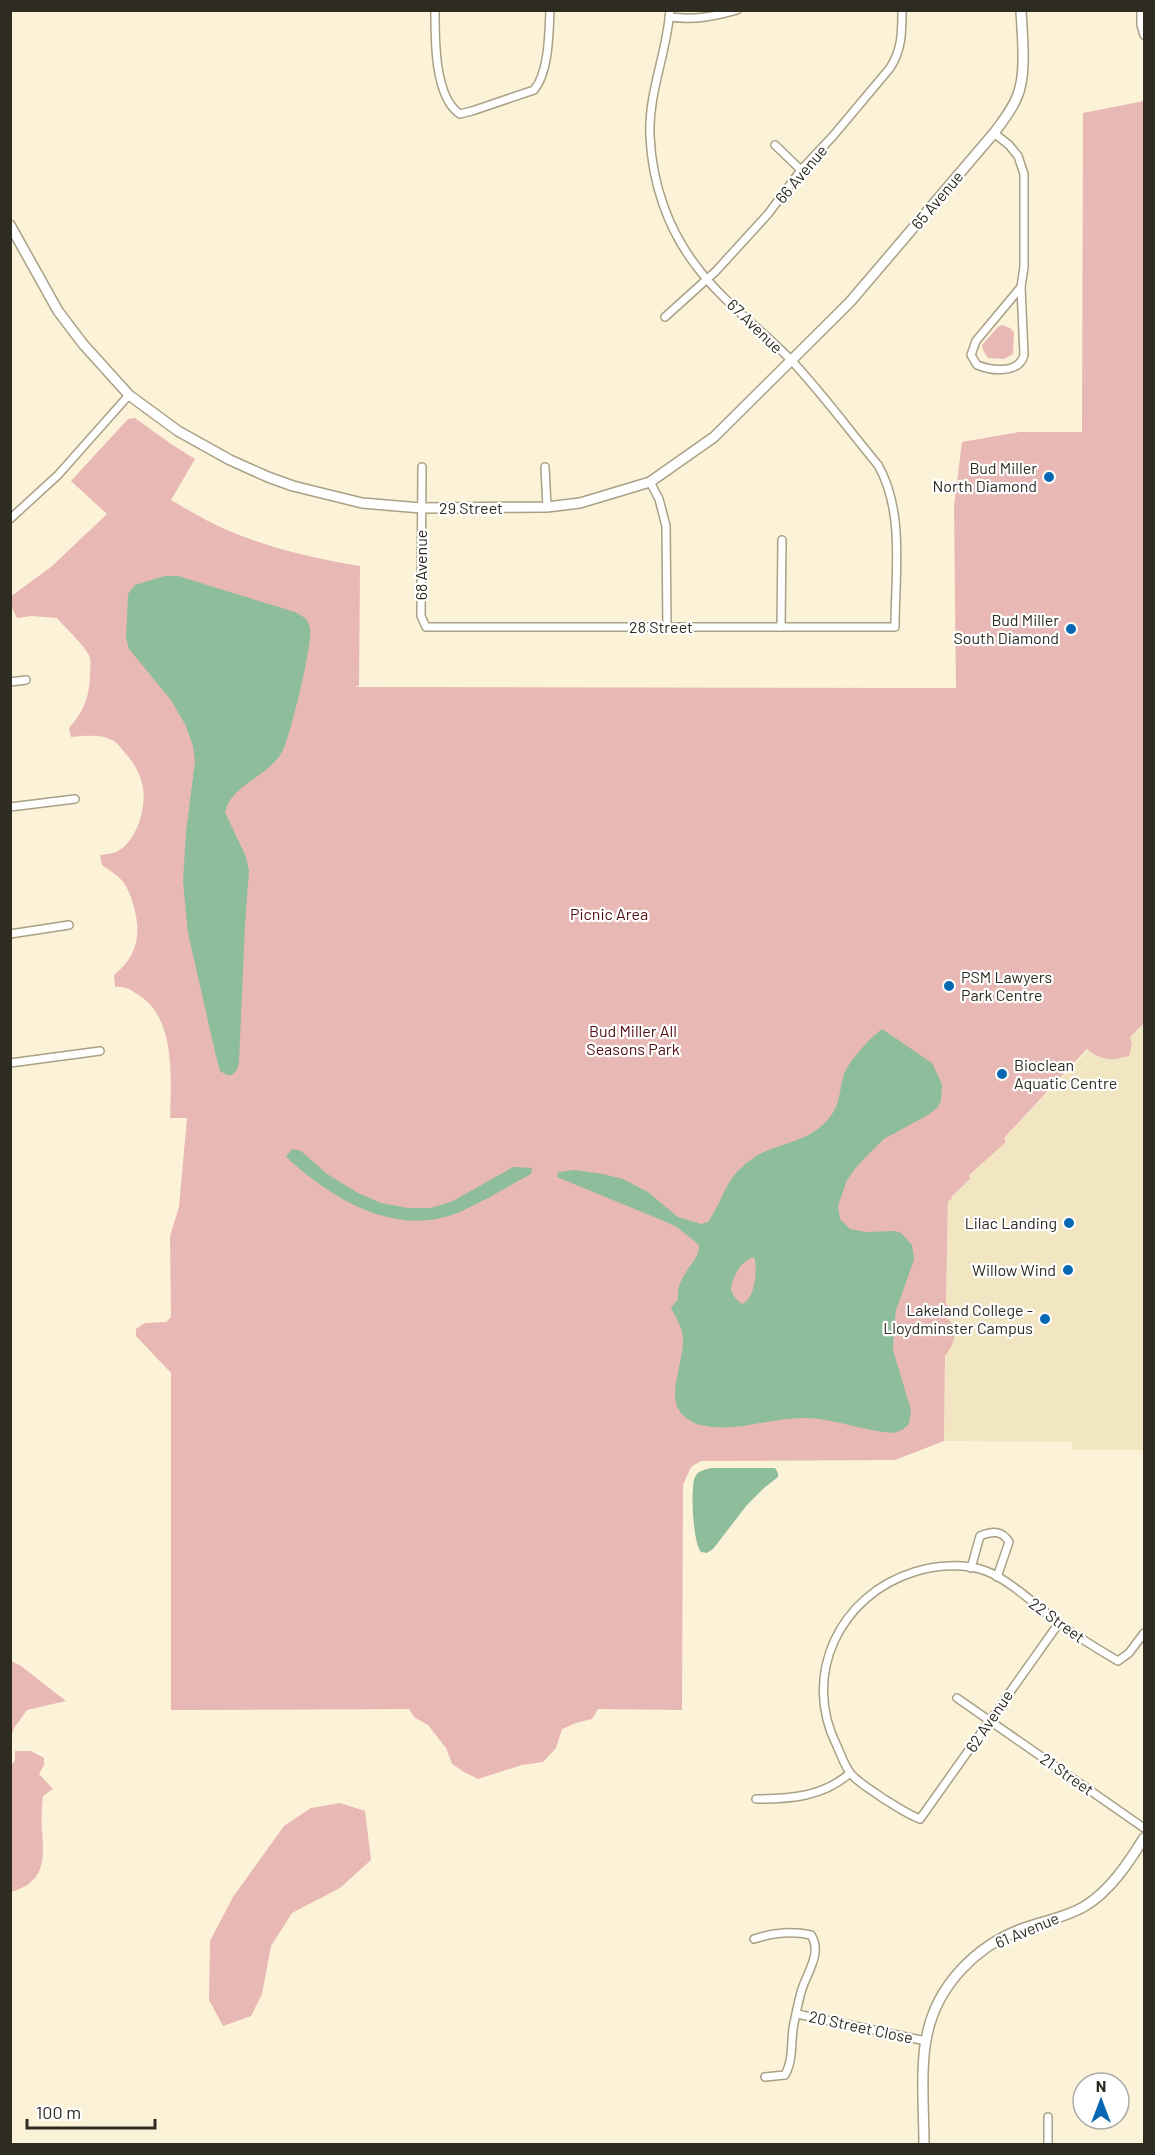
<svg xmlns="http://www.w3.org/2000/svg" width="1155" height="2155" font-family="Barlow,sans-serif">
<rect width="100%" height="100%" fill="#fcf2d7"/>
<polygon fill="#f2e5c2" points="1144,988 1144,1450 1072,1450 1072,1442 944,1441 948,1197 1077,1062"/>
<g fill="#e8b8b4">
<path d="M1144,101V1023L1130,1037L1132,1045L1129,1056C1112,1061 1102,1061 1087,1049L1004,1138L1006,1142L969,1175L970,1179L952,1196L951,1200L948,1201L946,1304L948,1305L946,1318C961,1327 954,1345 945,1356L944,1441L895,1460L701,1461L691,1467L683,1485L682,1710L598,1709L592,1719L576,1723L562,1729L556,1748L543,1762L522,1765L478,1779L464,1772L452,1764L446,1748L428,1725L414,1717L409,1709L171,1710V1373L136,1336V1329L145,1323L166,1322L171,1317L170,1236L179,1207L187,1118H170C171,1081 176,1019 140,996C131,990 126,986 115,987L114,975C138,955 142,934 133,904C131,897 128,889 124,883C118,875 109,870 102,865L100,855C106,854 113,854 118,851C138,840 149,802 141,780C138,770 132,760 125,753C121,748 117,742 112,740C100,734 84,736 71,737L69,728C84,711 90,696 90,673C90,668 91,662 90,658C87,647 65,628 57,618L31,616L17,618L11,606L10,597L51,567L107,514L71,481L128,419L135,418L171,444L195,459L171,500C183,507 195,514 208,521C255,545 308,557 360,566L359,686L353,687L956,688L954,506L962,442L1019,432H1082L1083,113Z"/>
<polygon points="1002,325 1010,328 1014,332 1013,354 1004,359 988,358 983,350 982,345 998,327"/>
<polygon points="11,1661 21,1666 66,1701 27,1710 14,1728 11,1737"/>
<path d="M15,1751H31L44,1758V1765L39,1774L53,1789L43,1796C42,1807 41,1818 42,1829C44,1859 46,1882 11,1892L10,1767L15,1760Z"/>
<polygon points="340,1803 365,1811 371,1860 340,1888 292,1913 271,1946 262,1994 251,2016 223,2026 209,2000 210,1941 233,1897 284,1826 311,1808"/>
</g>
<g fill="#8ebd9c" fill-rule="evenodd">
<path d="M164,576H178L295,612C303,616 308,619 310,628C313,643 291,734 283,750C270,777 232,783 225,812L246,857L249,870L245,925L239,1063L237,1070L232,1075H227L220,1071L216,1056L188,933L183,881L186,832L195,761L193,746L185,724L171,700L129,649L126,637L128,594L135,585Z"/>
<path d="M882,1029L932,1063L942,1084L941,1101L938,1107L928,1115L884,1139L858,1165L847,1180L838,1206L840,1219L850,1229L866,1232L895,1231L901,1233L912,1245L914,1260L896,1310L894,1330L893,1350L911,1410L909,1424L902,1430L893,1433C864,1431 836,1419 807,1418C774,1417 736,1432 706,1426C695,1425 681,1417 677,1406C670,1390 684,1358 683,1338C682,1327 676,1317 671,1308L678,1299C675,1275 701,1261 699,1245L677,1227L666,1222L562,1179L557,1177L558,1172L575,1170L603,1174L623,1179L648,1192L678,1217L701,1224L708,1222C726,1196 724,1177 755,1157C780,1141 809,1144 830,1117C841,1103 839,1090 844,1074C849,1061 871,1037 882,1029ZM754,1257C758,1268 755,1300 742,1304C737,1300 731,1294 731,1288C733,1275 742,1260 754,1257Z"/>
<path d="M292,1149L301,1151L327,1174L358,1193L381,1203L408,1208H431L453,1201L513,1167L532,1168L531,1174C506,1187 482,1203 457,1213C394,1238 331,1198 286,1157Z"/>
<path d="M711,1468H775L778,1473V1477L764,1488L747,1505L713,1549L707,1553L701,1552C693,1543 690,1489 695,1477C698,1470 705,1470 711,1468Z"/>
</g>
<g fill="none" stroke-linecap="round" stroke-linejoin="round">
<defs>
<g id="street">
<path d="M435,10C435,38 434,97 460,114L472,111L534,90C549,72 549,33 550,10"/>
<polyline points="1141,10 1141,25 1144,35"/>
<path d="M669,17C694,20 713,17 737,10"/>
<polyline points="994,133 1009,145 1018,156 1024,174 1024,267 1021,287"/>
<polyline points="775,145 801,170"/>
<path d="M1021,287L1024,355C1019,374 992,371 977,365L971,355L976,341Z"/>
<path d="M665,317L716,271L768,214L801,170L833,136L890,68C902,50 902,32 902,10"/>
<path d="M422,467L421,616L426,627H895C895,575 905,512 878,465C849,430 822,393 791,360C761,329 722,301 697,267C668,230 652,183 650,136C648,93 667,53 670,10"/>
<polyline points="545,467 547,507"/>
<polyline points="650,482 659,499 666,526 667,627"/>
<polyline points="10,519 58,475 129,395"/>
<polyline points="781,627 782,540"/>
<polyline points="10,682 26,680"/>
<polyline points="10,807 75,799"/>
<polyline points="10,934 69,925"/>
<polyline points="10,1063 100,1051"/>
<path d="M971,1568L980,1536C992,1531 1002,1530 1009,1542L997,1577"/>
<path d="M1059,1623L920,1819C907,1814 896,1806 884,1799C873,1791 860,1784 851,1774C845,1767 841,1755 837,1746C801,1675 840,1595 914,1572C936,1565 964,1563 986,1571C1008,1579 1038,1607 1057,1621C1075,1636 1098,1649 1118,1661L1129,1653L1144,1633"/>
<polyline points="957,1698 1144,1828"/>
<path d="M756,1799C790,1799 823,1797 850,1773"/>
<path d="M754,1939C772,1933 792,1931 811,1935C823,1953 806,1974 801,1992C798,2004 795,2017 793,2029C791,2044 793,2061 785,2075L765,2077"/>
<polyline points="797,2014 926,2041"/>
<polyline points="1048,2117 1048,2144"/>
</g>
<g id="secondary">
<path d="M10,225L58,311L83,344L129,395L178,431L230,460L268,477L293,486L362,503L421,508L547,507L580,503L650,482L714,437L850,302L994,133C1002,122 1012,110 1017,97C1027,74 1022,35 1021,10"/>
<path d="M924,2144C924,2113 920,2065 927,2035C937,1985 977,1945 1024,1928C1044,1921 1067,1917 1085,1906C1110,1891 1129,1862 1144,1838"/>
</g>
</defs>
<use href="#street" stroke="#a9a086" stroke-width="10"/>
<use href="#secondary" stroke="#a9a086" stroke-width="12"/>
<use href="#street" stroke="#fff" stroke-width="7"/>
<use href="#secondary" stroke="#fff" stroke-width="9"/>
</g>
<g fill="#0667b3" stroke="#fff" stroke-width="2">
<circle cx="1049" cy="477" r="6"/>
<circle cx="1071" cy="629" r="6"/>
<circle cx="949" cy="986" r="6"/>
<circle cx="1002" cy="1074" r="6"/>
<circle cx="1069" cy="1223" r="6"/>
<circle cx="1068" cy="1270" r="6"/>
<circle cx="1045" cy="1319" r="6"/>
</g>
<g text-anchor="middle" stroke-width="4.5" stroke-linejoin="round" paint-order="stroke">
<g font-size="16" fill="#2e2b20" stroke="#fff">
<text transform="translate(801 174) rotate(-50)" y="6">66 Avenue</text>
<text transform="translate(937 200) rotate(-50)" y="6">65 Avenue</text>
<text transform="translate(755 326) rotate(44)" y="6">67 Avenue</text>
<text x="471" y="514">29 Street</text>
<text transform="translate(421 565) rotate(-90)" y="6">68 Avenue</text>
<text x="661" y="633">28 Street</text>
<text transform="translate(1057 1620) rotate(36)" y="6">22 Street</text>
<text transform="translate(989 1721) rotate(-56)" y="6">62 Avenue</text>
<text transform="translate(1067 1774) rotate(35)" y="6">21 Street</text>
<text transform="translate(1027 1930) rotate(-23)" y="6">61 Avenue</text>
<text transform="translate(861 2027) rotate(12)" y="6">20 Street Close</text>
</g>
<g font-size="16" fill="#2e2b20" stroke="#fff" text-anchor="end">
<text x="1037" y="474">Bud Miller<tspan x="1037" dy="18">North Diamond</tspan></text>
<text x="1059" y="626">Bud Miller<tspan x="1059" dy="18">South Diamond</tspan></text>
<text x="961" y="983" text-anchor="start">PSM Lawyers<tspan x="961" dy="18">Park Centre</tspan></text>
<text x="1014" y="1071" text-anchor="start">Bioclean<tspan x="1014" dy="18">Aquatic Centre</tspan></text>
<text x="1057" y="1229">Lilac Landing</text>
<text x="1056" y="1276">Willow Wind</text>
<text x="1033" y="1316">Lakeland College -<tspan x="1033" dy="18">Lloydminster Campus</tspan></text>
</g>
<g font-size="16" fill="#520e10" stroke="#fff">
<text x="609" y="920">Picnic Area</text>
<text x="633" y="1037">Bud Miller All<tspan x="633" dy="18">Seasons Park</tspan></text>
</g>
</g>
<rect width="1155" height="2155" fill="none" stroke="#2e2b20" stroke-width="24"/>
<g transform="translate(1101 2101)"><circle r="28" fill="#ffffff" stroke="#abaaa6" stroke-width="1.5"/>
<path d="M0-4.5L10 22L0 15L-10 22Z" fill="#0667b3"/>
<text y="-9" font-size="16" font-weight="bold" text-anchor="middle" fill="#2e2b20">N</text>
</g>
<path d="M27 2119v9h128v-9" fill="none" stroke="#2e2b20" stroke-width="3"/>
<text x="36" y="2119" font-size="18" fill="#2e2b20" stroke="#ffffff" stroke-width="4.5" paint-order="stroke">100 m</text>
</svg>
